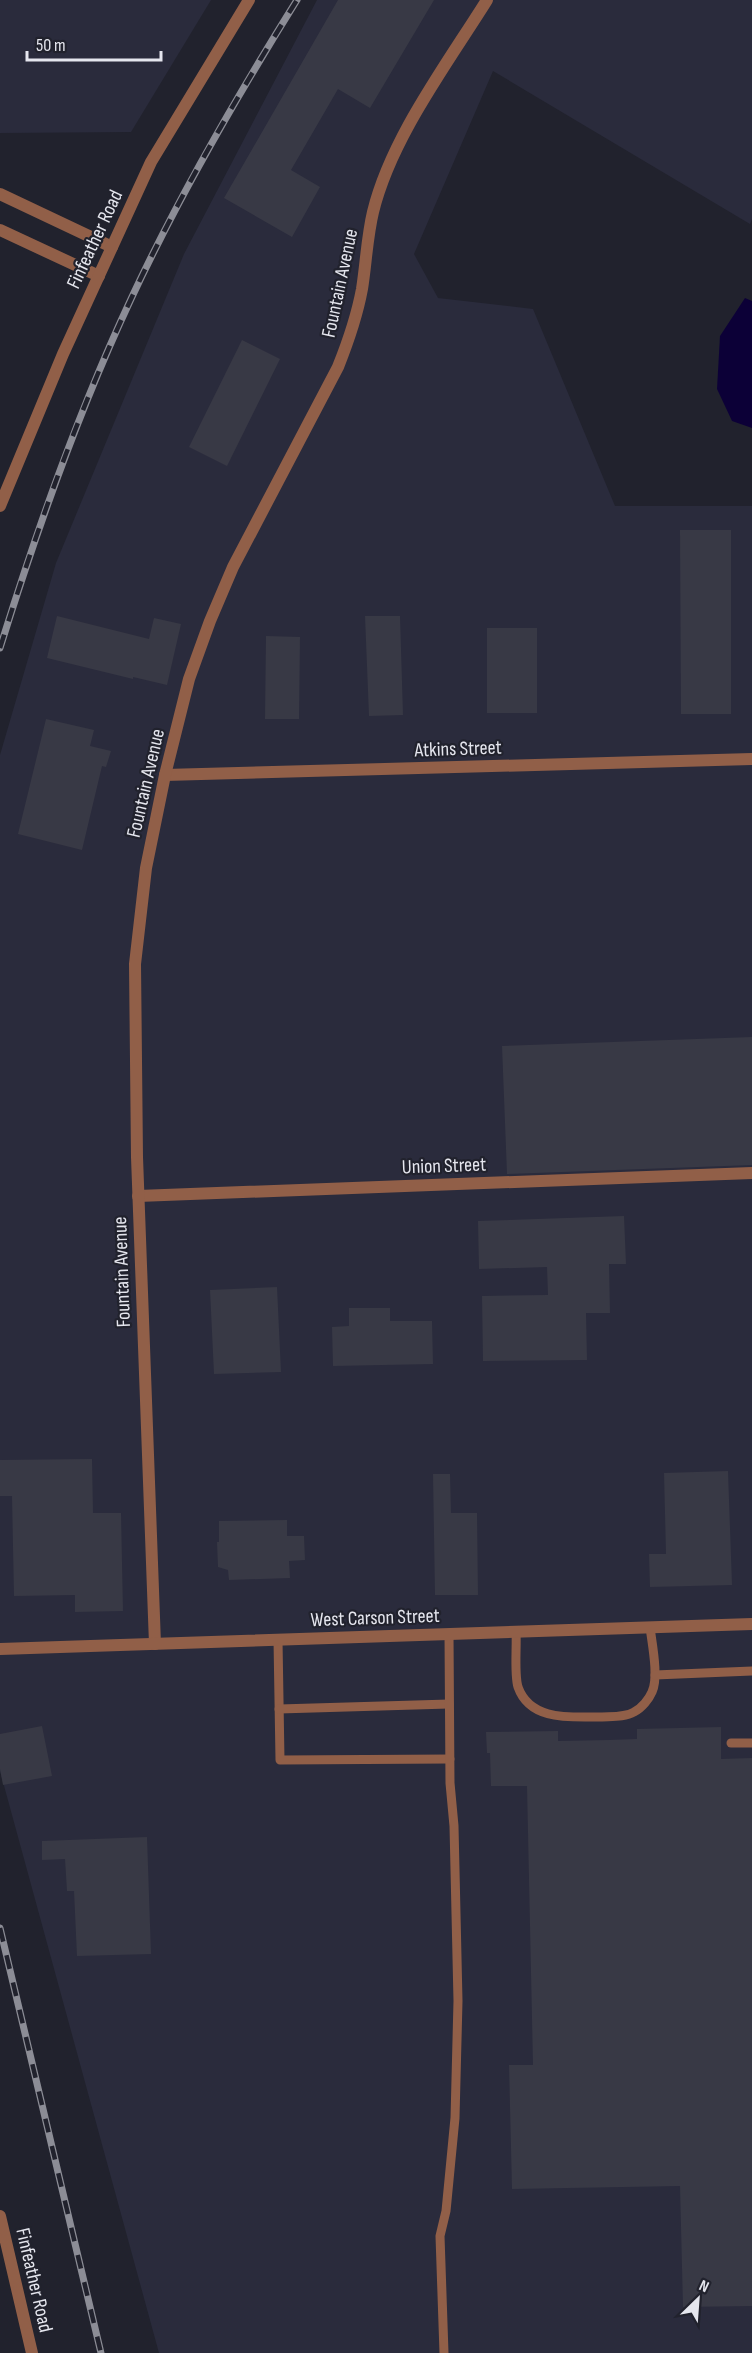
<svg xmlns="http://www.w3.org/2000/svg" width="752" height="2353" font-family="'Sofia Sans Condensed',sans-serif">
<rect width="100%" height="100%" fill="#21222d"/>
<g fill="#2a2b3c">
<polygon points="0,0 211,0 131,132 0,133"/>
<polygon points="317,0 752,0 752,219 750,224 493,71 414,254 438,298 533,309 615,506 752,506 752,2353 159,2353 0,1771 0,755 56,563 184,254"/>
</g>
<polygon fill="#0c0037" points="745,298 752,301 752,428 732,421 717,389 720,336"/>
<g fill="#383945">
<polygon points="338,0 434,0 370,108 338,89 291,170 320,187 292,237 224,198"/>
<polygon points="242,340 280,359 227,466 189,447"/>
<polygon points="680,530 731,530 731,714 681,714"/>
<polygon points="57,616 149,639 154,618 181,624 167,685 133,677 133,679 47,658"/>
<polygon points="365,616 400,616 403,715 369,716"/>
<rect x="487" y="628" width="50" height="85"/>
<polygon points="266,636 300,637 299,719 265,719"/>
<polygon points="46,719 94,730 90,746 111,751 106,767 102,766 82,850 18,834"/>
<polygon points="752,1037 752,1165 507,1174 502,1046"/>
<polygon points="624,1216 626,1264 609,1264 610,1313 586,1313 587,1360 483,1361 482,1296 548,1295 547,1267 479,1269 478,1221"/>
<polygon points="277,1287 281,1372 214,1374 210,1290"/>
<polygon points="349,1308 390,1308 390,1321 432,1321 433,1364 333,1366 332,1327 349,1326"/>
<polygon points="92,1459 93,1513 121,1513 123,1611 75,1612 75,1595 14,1596 12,1496 0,1496 0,1460"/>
<polygon points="728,1471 732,1585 650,1587 649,1554 666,1554 664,1473"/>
<polygon points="433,1474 450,1474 451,1513 477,1513 478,1595 435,1595"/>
<polygon points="287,1520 287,1536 304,1536 305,1560 289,1561 290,1578 229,1580 228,1570 218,1567 217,1542 219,1542 219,1521"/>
<polygon points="42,1726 52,1776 3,1785 0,1769 0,1734"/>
<polygon points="721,1727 721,1759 752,1758 752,2306 683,2307 680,2186 512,2189 509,2065 533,2065 527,1786 491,1786 490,1753 487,1753 486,1732 558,1731 558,1741 609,1740 637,1739 637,1729"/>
<polygon points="147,1837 151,1954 77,1956 74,1891 67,1891 65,1859 42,1860 42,1841"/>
</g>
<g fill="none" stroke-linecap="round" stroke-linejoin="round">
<g stroke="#915f48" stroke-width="9">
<path d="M516,1632C517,1646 514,1674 518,1687C530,1721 570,1717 598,1717C610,1716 624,1718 634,1712C642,1708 649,1699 652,1692C659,1677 652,1644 650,1627"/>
<polyline points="278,1640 280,1760 450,1759"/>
<polyline points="655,1675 752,1671"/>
<polyline points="279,1709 449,1704"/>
<polyline points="731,1743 752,1743"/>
<polyline points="444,2353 440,2236 446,2211 455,2118 458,2001 454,1826 450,1783 449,1634"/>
</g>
<g stroke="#915f48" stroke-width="12">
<polyline points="0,194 112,247"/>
<polyline points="0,230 99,276"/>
<polyline points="165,775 752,759"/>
<polyline points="138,1196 752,1173"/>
<path d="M155,1644L137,1157L135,964L146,868L165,775L189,679L210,621L233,567L338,367C348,342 357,316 362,289C366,264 367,237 373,212C391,138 447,64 487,0"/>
</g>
<g stroke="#915f48" stroke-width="12">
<polyline points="0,506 63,354 151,162 249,0"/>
<polyline points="0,1649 752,1624"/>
<polyline points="0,2216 32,2353"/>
</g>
<defs>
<g id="rail">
<path d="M0,648C37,529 78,412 131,299C179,196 237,96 297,0"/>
<polyline points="0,1928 101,2353"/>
</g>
</defs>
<use href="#rail" stroke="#8c8d96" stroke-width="7"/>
<use href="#rail" stroke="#21222d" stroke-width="4.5" stroke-dasharray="14" stroke-linecap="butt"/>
</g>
<g text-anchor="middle" stroke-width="4.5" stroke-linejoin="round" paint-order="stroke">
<g font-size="20" fill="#e5e6ee" stroke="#21222d">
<text transform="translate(94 239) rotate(-65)" y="7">Finfeather Road</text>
<text transform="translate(339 283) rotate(-78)" y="7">Fountain Avenue</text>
<text transform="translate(458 748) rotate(-2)" y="7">Atkins Street</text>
<text transform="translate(145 783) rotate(-77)" y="7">Fountain Avenue</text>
<text transform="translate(444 1165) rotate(-2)" y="7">Union Street</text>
<text transform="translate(121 1272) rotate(-92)" y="7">Fountain Avenue</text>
<text transform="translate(375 1617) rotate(-2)" y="7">West Carson Street</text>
<text transform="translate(35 2280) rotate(77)" y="7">Finfeather Road</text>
</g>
</g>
<g transform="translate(698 2299) rotate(25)" stroke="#21222d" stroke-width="4.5" paint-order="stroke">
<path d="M0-4.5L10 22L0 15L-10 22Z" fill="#e5e6ee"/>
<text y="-9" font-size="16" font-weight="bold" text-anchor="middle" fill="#e5e6ee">N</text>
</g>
<path d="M27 51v9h134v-9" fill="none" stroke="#e5e6ee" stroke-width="3"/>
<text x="36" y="51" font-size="18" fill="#e5e6ee" stroke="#21222d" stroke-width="4.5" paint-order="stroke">50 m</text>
</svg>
